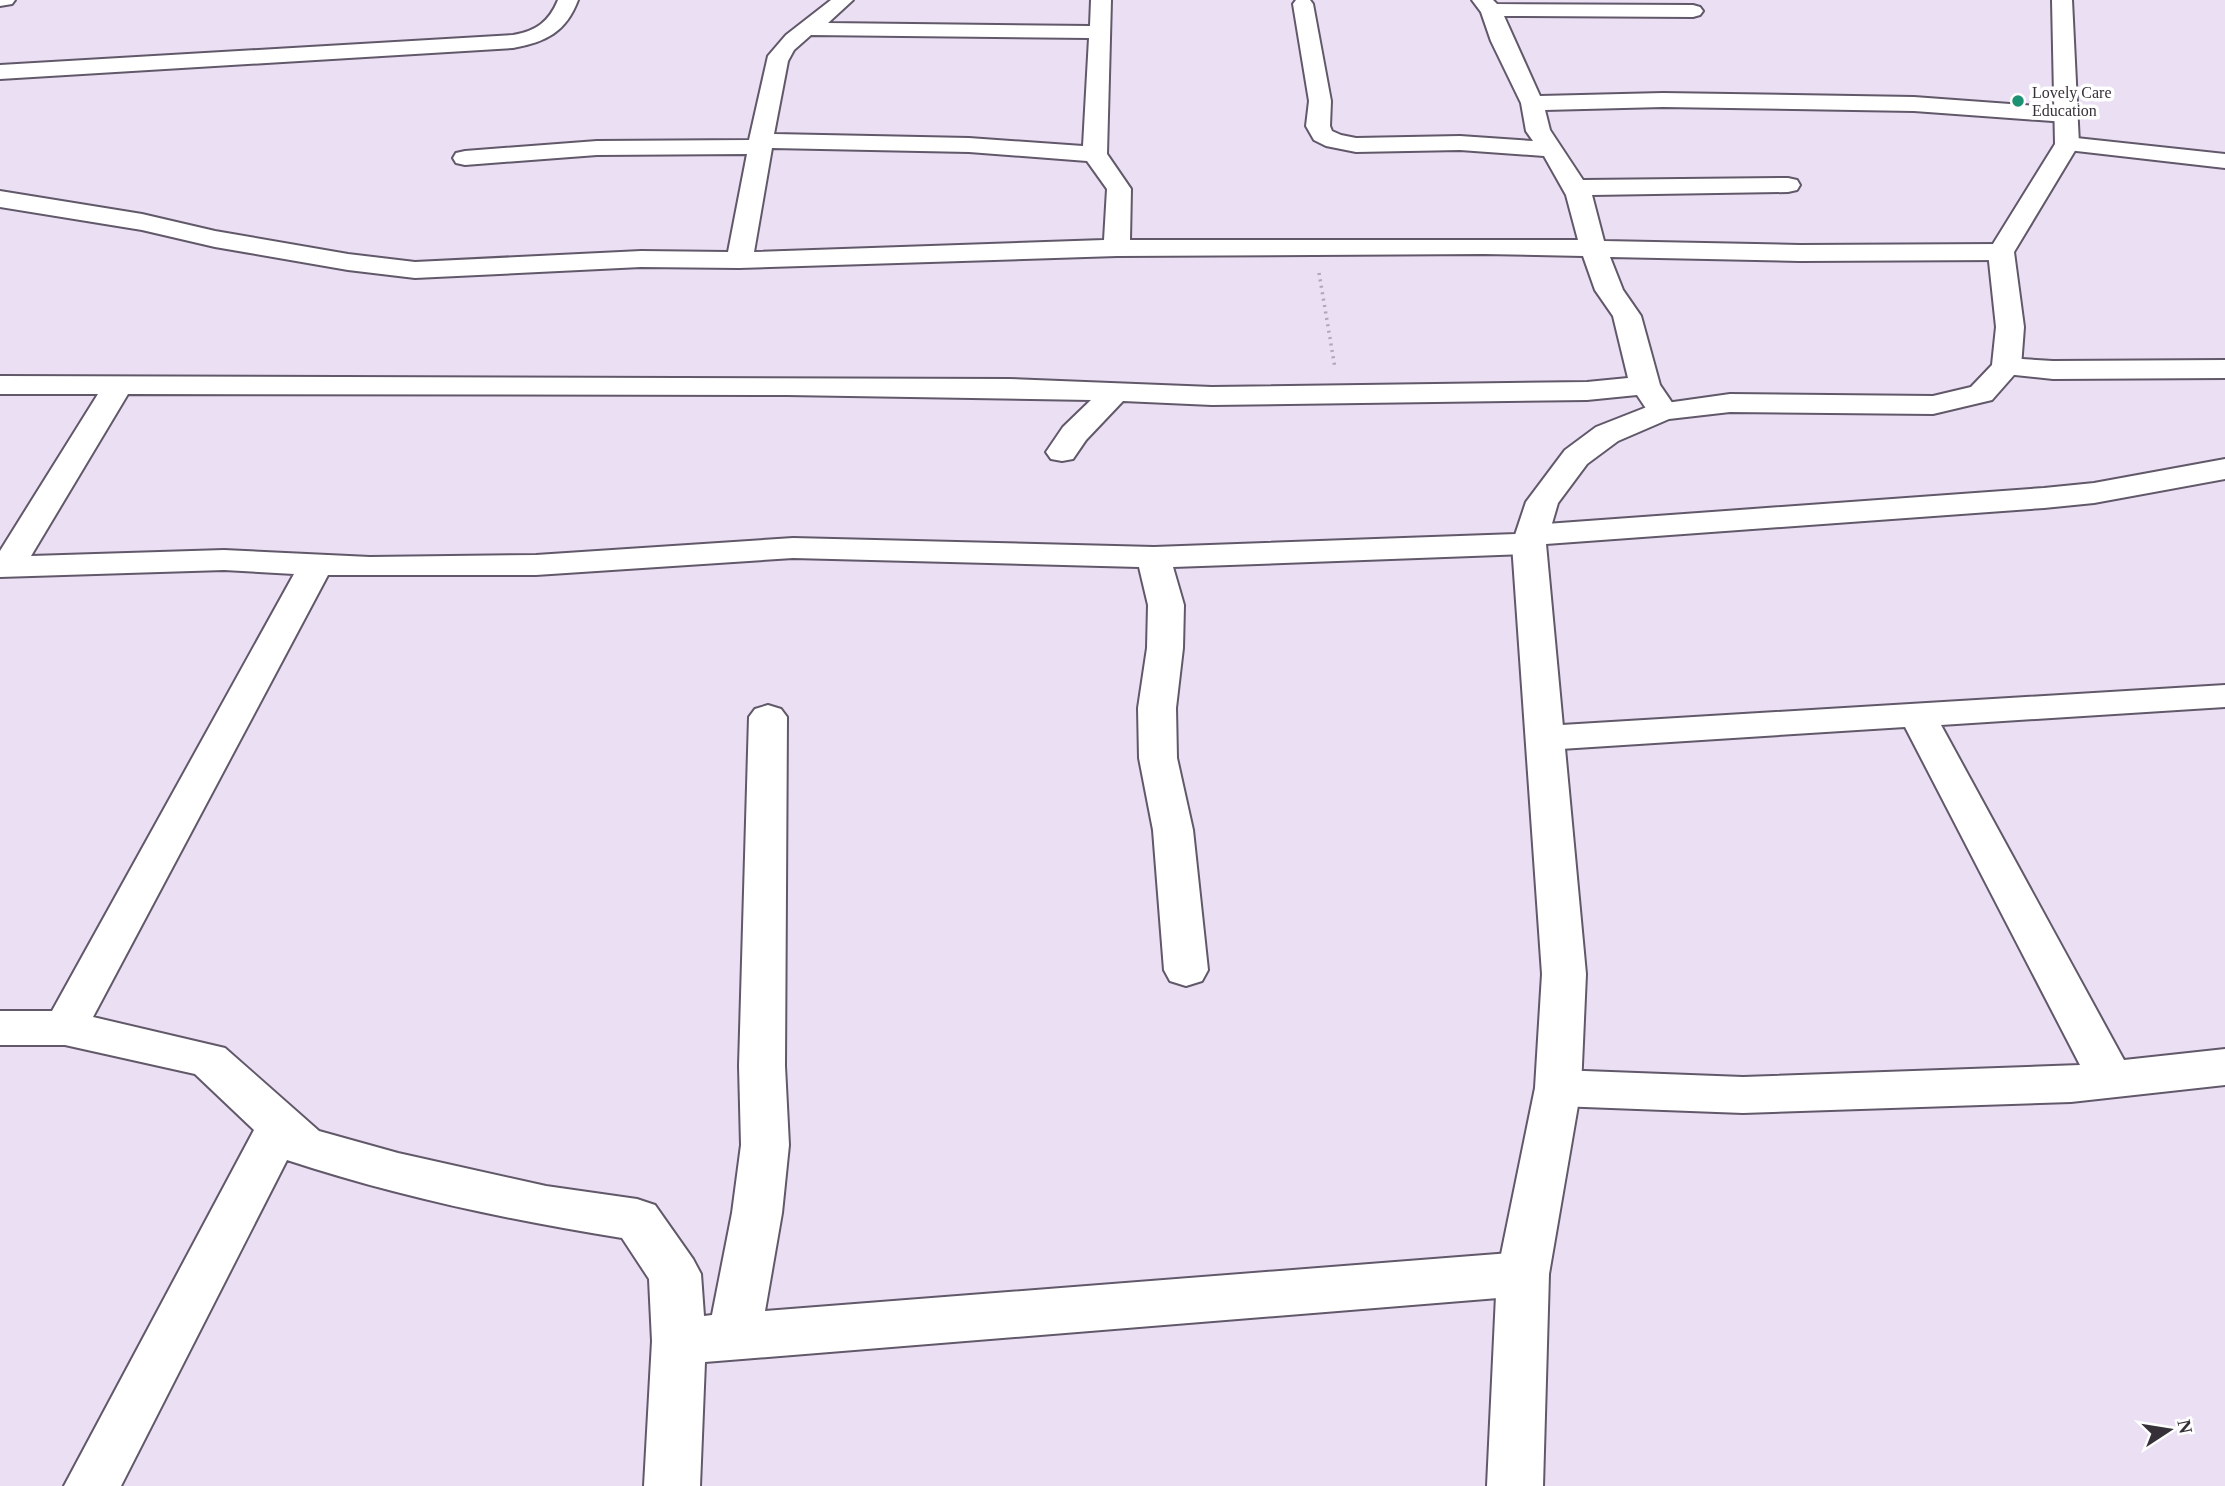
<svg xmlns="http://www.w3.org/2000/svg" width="2225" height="1486" font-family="'Times New Roman',serif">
<rect width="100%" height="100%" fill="#eadff3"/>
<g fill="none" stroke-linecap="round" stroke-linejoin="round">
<defs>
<g id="street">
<polygon points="0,0 15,0 12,4 0,6"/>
<path d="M558,0H578C566,32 546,42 513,48L0,79V65L513,35C536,31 549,22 558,0Z"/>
<path d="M831,0H853L828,23L1090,26L1091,0H1111L1107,154L1131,189L1130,240H1578L1566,195L1544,156L1460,150L1356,152L1326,146L1314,140L1306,126L1309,101L1293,4L1296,0H1310L1313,4L1331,101L1330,126L1332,131L1341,135L1356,138L1460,136L1533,141L1526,131L1521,103L1491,41L1481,12L1472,0H1493L1497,4L1693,5L1700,7L1703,11L1700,15L1693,17L1504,16L1540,96L1663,93L1914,97L2066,108L2074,110L2078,115L2074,120L2066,122L1914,111L1663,107L1545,110L1550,130L1583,180L1788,178L1797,180L1800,185L1797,190L1788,192L1592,195L1604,241L1800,245L2001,244L2010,246L2014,252L2010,258L2001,260L1800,261L1610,257L1623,290L1641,316L1660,385L1675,407L1671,413L1660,416L1649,413L1637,395L1587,400L1212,405L1123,401L1086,440L1073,459L1062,461L1051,459L1046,452L1063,427L1091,400L787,395L128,394L31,556L224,550L370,557L536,555L793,538L1154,547L1516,534L1520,528L1532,525L2044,488L2094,483L2225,459V479L2094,503L2044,508L1546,544L1541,551L1529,554L1173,567L1184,605L1183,648L1176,708L1177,758L1193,830L1208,970L1202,981L1186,986L1170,981L1164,970L1153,830L1139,758L1138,708L1147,648L1148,605L1139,567L793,558L536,575H328L93,1017L225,1048L319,1131L398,1153L546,1186L637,1199L655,1205L693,1259L701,1274L704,1316L712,1315L732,1213L741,1145L739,1066L749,717L755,709L768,705L781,709L787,717L785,1066L789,1145L782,1213L765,1311L1523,1252L1541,1259L1549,1274L1541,1289L1523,1296L705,1362L700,1486H644L652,1341L649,1279L622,1238C509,1220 396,1196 287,1160L121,1486H64L254,1130L195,1074L65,1045H0V1011H52L294,574L224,570L0,577V551L98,394H0V376L1009,379L1212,387L1587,382L1628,378L1613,316L1595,290L1583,256L1484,254L1117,256L739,268L641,267L415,278L348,270L215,247L142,230L0,207V191L142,214L215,231L348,254L415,262L641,251L728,252L747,154L597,155L465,165L456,163L453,158L456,153L465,151L597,141L749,140L768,56L786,35ZM811,35L1089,38L1083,146L969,138L774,134L788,61L794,50ZM772,148L969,152L1087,161L1107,189L1104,240L754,252Z"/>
<polygon points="2067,137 2225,154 2225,168 2059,149 2055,144 2059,139"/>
<polygon points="2006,358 2053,361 2225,360 2225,378 2053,379 1996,373 1991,367 1996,361"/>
<polygon points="2225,685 2225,707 1941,725 2124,1060 2225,1049 2225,1085 2071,1102 1743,1113 1558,1106 1541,1101 1535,1088 1541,1075 1558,1070 1743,1077 2080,1065 1905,727 1545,750 1531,747 1526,738 1531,729 1545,726"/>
</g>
<polygon id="secondary" points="2052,0 2072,0 2079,144 2014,252 2024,327 2021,367 1992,400 1933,414 1730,412 1669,419 1618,441 1587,464 1558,503 1546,544 1586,974 1581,1088 1549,1274 1543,1486 1487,1486 1497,1274 1535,1088 1542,974 1512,544 1526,502 1565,450 1596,427 1652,405 1730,394 1933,396 1971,387 1992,365 1996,327 1988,252 2055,144"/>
</defs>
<use href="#street" stroke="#615869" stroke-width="4"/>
<use href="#secondary" stroke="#615869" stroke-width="4"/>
<polyline stroke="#b0a7b7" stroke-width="3.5" stroke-dasharray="2 4.5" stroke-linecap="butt" points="1319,273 1335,368"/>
<use href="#street" fill="#fff" fill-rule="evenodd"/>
<use href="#secondary" fill="#fff" fill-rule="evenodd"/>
</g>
<circle fill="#1d9173" stroke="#fff" stroke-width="2.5" cx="2018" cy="101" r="7"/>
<g text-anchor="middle" stroke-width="7" stroke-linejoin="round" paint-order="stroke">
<g font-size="16" fill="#363139" stroke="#fff" text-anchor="start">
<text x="2032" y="98">Lovely Care<tspan x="2032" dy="18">Education</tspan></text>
</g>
</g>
<g transform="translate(2169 1430) rotate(78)" stroke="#ffffff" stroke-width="5" paint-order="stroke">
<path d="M0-5L12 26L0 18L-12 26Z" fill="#363139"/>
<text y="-10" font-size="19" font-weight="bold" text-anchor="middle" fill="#363139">N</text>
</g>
</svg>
